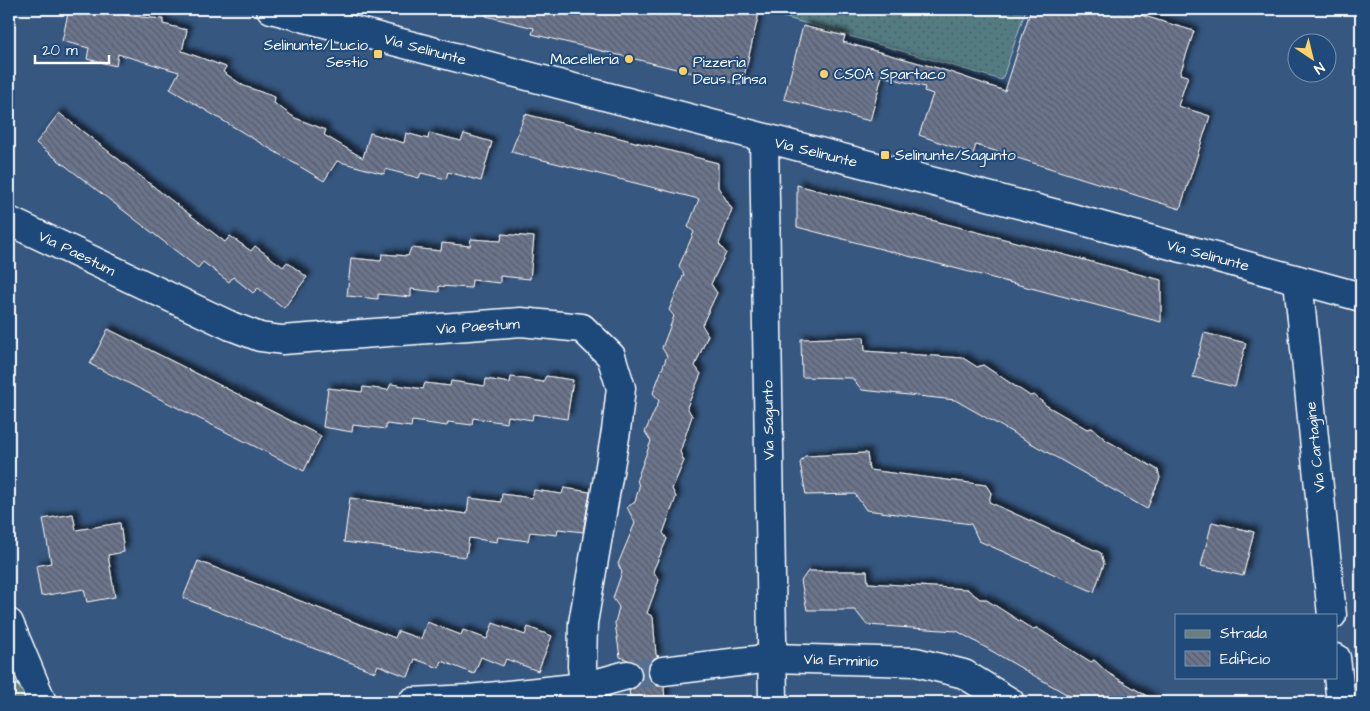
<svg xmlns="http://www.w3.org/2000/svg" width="1370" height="711" font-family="'Architects Daughter',sans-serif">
<defs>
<pattern id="grass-dots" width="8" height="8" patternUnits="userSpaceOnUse" patternTransform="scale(1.25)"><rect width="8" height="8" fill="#527b82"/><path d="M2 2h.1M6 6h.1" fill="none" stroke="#4f6164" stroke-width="1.8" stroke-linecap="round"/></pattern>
<pattern id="building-back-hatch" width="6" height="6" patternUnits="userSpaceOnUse" patternTransform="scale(1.25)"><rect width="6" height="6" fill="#6b748c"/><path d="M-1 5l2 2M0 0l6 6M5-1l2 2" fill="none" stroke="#5a5e69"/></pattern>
<filter id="shadow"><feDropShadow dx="4.5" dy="-4.5" stdDeviation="2.5" flood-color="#0009"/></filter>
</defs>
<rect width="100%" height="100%" fill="#36577f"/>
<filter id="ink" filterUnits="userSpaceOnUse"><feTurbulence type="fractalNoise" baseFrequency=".02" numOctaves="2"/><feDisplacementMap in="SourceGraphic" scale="10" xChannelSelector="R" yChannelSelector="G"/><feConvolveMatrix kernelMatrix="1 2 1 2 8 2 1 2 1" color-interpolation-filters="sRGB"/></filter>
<g filter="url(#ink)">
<polygon fill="url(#grass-dots)" stroke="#a8bdc0" points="756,9 1026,9 1002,80"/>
<g fill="url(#building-back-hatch)" stroke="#fff" filter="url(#shadow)">
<polygon points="69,9 104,9 130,16 163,19 163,24 187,30 182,51 226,67 223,72 244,86 275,97 274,103 295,118 326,130 324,135 363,158 370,133 404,143 406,133 428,139 429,133 461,141 464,134 492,142 481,181 448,172 446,179 421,173 419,178 385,169 384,174 337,161 324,181 170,89 179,72 118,54 116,66 87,59 89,48 62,41"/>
<polygon points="486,9 760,9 742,85 532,34 534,28 486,16"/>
<polygon points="1031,9 1143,9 1141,15 1194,31 1180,74 1188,76 1178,106 1210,116 1180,209 976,145 973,154 919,135 933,94 924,91 925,87 882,76 870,121 784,99 803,26 845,36 843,42 941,69 1005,91"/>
<polygon points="59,113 225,242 230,236 251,251 255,246 283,267 287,262 307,277 284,308 258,288 253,293 233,277 229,282 203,262 198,268 36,143"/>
<polygon points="525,114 718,163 718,187 732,209 719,244 726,253 711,284 717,293 702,325 708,335 695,366 701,374 687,407 692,416 680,452 684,461 672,489 676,497 663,533 667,539 653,571 659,580 647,613 653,617 656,655 659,656 653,659 649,664 648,673 651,681 657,686 664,686 665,702 637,702 630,696 629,691 638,686 642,679 642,671 638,664 620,657 615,623 619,607 613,598 622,572 618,564 635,523 627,507 635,502 639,487 637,479 651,441 645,432 659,401 653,393 667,356 662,348 674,316 669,310 684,274 679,266 694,232 688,227 699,199 511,152"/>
<polygon points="797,185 1161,280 1161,322 797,227"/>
<polygon points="502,234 534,237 530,279 500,276 500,283 472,280 471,288 439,286 439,292 411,289 411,297 378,294 378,299 347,296 351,258 381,261 382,254 408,256 411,248 441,251 442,243 470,246 471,239 501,241"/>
<polygon points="108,329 321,436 304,471 90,364"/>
<polygon points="1204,333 1246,343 1235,387 1193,377"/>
<polygon points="864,337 865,351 963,358 977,367 983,365 1030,396 1034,395 1047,406 1087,429 1092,428 1106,440 1158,470 1160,478 1147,509 955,400 862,390 852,378 802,377 801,339"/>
<polygon points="546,376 573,380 567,419 533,414 532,420 508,416 507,423 473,418 472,425 448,422 447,426 412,421 411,427 386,424 386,429 353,425 352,432 323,427 328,388 362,392 363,387 388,390 391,384 423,389 425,383 450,386 451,381 485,386 486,379 510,383 511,377 543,382"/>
<polygon points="867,453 869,470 986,485 991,493 989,502 1101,553 1104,564 1094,592 979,541 971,524 866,510 855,494 806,495 800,463 805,456"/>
<polygon points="564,488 590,492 583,532 558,529 557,535 530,532 528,541 498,537 497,542 469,538 466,557 344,542 350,498 467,514 469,498 501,502 502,494 532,498 534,490 562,494"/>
<polygon points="73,514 76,530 120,523 124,552 108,555 115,597 87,602 84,589 41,596 36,566 51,563 43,519"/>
<polygon points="1212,522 1254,532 1243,576 1201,566"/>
<polygon points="198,561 395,638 398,631 421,639 427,622 461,635 463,630 487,639 493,623 525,635 528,627 552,636 538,671 506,659 503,666 481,657 474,674 442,661 439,668 415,659 408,677 378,665 375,672 183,598"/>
<polygon points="808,571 867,571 868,583 967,589 980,599 985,599 1032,629 1037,628 1091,662 1094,660 1108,673 1157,702 1080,702 957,631 867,625 855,610 807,610 801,581"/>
</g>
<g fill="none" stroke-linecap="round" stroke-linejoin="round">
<polyline stroke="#547092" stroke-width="28" stroke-dasharray="28 14" stroke-linecap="butt" points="627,675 663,671"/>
<defs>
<g id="minor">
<polyline points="271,9 1072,218 1361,297"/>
<polyline points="764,139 773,702"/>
<polyline points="9,221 231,326 260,337 282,340 521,322 582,328 611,356 621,388 616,431 583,623 582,666 586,702"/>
<polyline points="1298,280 1332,615"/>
<polyline points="9,623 42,702"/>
<polyline points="1336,658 1341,702"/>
<polyline points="663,671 772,658 916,662 964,674 1010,702"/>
<polyline points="412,702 469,699 584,687 627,675"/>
</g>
<polyline id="major" points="9,697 11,702"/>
</defs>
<use href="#minor" stroke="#fff" stroke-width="31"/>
<use href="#major" stroke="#fff" stroke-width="31"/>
<use href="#minor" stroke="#1f4a7a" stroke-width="28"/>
<use href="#major" stroke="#6a7f7c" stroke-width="28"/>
</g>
</g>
<g fill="#ffd166" stroke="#1f4a7a" stroke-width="2">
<rect x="373" y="49" width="10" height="10" rx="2.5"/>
<circle cx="629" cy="59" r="5"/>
<circle cx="683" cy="71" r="5"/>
<circle cx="824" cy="74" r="5"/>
<rect x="880" y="150" width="10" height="10" rx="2.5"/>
</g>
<g text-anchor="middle" stroke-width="4" stroke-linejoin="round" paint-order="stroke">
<g font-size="15" fill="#fff" stroke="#1f4a7a" text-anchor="start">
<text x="368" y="50" text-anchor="end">Selinunte/Lucio<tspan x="368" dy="17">Sestio</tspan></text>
<text x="619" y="64" text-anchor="end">Macelleria</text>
<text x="693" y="67">Pizzeria<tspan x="693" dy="17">Deus Pinsa</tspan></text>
<text x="834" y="79">CSOA Spartaco</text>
<text x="895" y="160">Selinunte/Sagunto</text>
</g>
<g font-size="15" fill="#fff" stroke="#1f4a7a">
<text transform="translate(425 49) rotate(15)" y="5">Via Selinunte</text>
<text transform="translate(816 152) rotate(14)" y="5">Via Selinunte</text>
<text transform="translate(77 253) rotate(26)" y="5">Via Paestum</text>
<text transform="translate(1208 255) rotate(15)" y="5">Via Selinunte</text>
<text transform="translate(478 326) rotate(-4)" y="5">Via Paestum</text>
<text transform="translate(768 420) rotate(-91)" y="5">Via Sagunto</text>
<text transform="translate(1315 447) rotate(-96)" y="5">Via Cartagine</text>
<text transform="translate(841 660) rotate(2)" y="5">Via Erminio</text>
</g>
</g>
<rect width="1370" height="711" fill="none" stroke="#1f4a7a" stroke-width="30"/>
<rect x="15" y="15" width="1340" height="681" fill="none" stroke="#fff" stroke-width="2" filter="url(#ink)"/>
<rect x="1175" y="614" width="162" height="65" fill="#1f4a7a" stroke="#7992af"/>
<rect x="1185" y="630" width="25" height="8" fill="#6a7f7c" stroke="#7992af"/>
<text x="1220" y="638" font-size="15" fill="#ffffff">Strada</text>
<rect x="1185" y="651" width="25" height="15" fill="url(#building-back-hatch)" stroke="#7992af"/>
<text x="1220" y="664" font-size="15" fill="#ffffff">Edificio</text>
<g transform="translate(1312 58) rotate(145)"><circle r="24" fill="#1f4a7a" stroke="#7992af"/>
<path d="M0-4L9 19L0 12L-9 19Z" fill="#ffd166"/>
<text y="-8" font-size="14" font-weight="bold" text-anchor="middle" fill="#ffffff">N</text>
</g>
<path d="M35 55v8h74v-8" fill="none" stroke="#ffffff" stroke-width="2.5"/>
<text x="42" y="55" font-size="15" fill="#ffffff" stroke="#1f4a7a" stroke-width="4" paint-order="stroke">20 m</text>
</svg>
